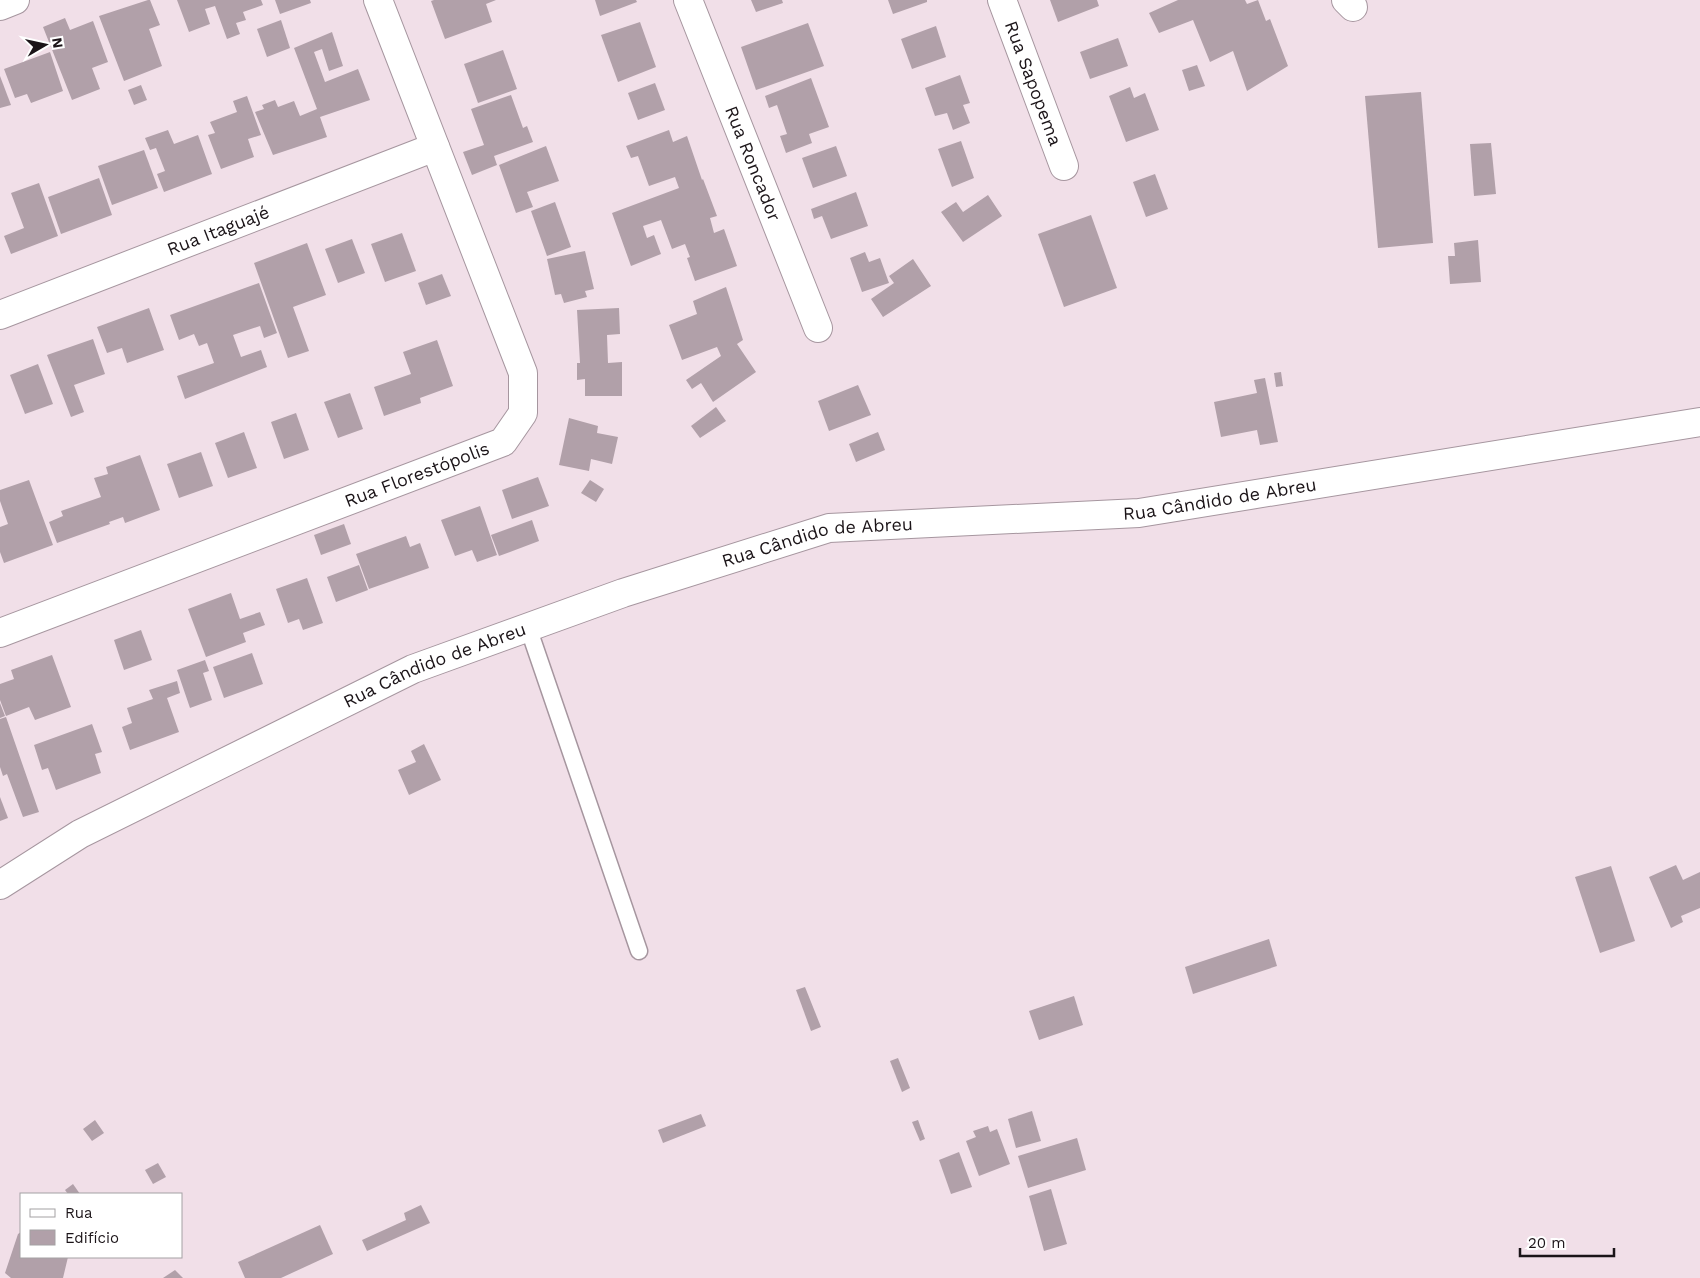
<svg xmlns="http://www.w3.org/2000/svg" width="1700" height="1278" font-family="'Work Sans',sans-serif">
<rect width="100%" height="100%" fill="#f1dfe8"/>
<g fill="#b1a0a9">
<polygon points="148,0 150,0 160,25 149,29 162,66 124,81 99,16"/>
<polygon points="177,0 261,0 263,5 243,12 246,20 236,23 240,34 227,39 215,6 205,9 210,24 189,32"/>
<polygon points="275,0 310,0 311,3 280,14"/>
<polygon points="434,0 496,0 486,4 492,22 445,39 431,1"/>
<polygon points="595,0 636,0 637,2 600,16"/>
<polygon points="751,0 782,0 783,3 756,12"/>
<polygon points="888,0 927,0 927,2 893,14"/>
<polygon points="1050,0 1097,0 1099,6 1058,22"/>
<polygon points="1178,0 1245,0 1247,4 1258,0 1266,21 1270,19 1288,66 1247,91 1233,51 1210,62 1193,20 1159,33 1149,13"/>
<polygon points="65,18 70,30 93,21 108,62 92,68 100,89 72,100 43,27"/>
<polygon points="281,20 290,48 267,57 257,29"/>
<polygon points="640,22 656,67 618,82 601,35"/>
<polygon points="808,23 824,66 756,90 741,47"/>
<polygon points="936,26 946,57 912,69 901,39"/>
<polygon points="332,32 343,66 329,71 322,49 314,52 325,82 358,69 370,100 320,117 327,137 273,155 255,112 264,109 262,105 275,100 278,107 294,101 300,116 317,109 294,48"/>
<polygon points="1118,38 1128,66 1090,79 1080,52"/>
<polygon points="503,50 517,89 478,103 464,64"/>
<polygon points="50,52 63,91 31,103 27,94 15,98 4,69"/>
<polygon points="1197,65 1205,86 1189,91 1182,70"/>
<polygon points="960,75 970,103 963,105 970,123 953,130 947,113 935,116 925,88"/>
<polygon points="0,76 11,105 0,108"/>
<polygon points="811,78 829,127 809,134 812,143 786,153 780,136 787,134 777,105 769,108 765,96"/>
<polygon points="655,83 665,110 638,120 628,93"/>
<polygon points="141,85 147,100 134,105 128,90"/>
<polygon points="1130,87 1134,98 1145,93 1159,130 1126,142 1109,96"/>
<polygon points="1421,92 1433,243 1378,248 1365,96"/>
<polygon points="511,95 523,128 527,126 533,142 494,156 497,165 472,175 463,152 484,145 471,109"/>
<polygon points="247,96 261,135 248,139 254,157 221,169 208,135 215,133 210,122 237,112 233,101"/>
<polygon points="168,130 174,144 198,135 212,174 164,192 157,174 165,171 156,148 150,150 145,138"/>
<polygon points="669,130 673,142 687,136 702,180 703,179 717,216 710,218 714,233 724,229 737,266 695,281 687,258 690,257 685,244 672,249 661,220 643,226 647,238 654,235 661,254 631,266 612,213 679,188 675,177 649,186 638,156 631,158 626,146"/>
<polygon points="961,141 974,178 952,187 938,149"/>
<polygon points="1491,143 1496,194 1474,196 1470,144"/>
<polygon points="546,146 559,181 527,192 533,207 516,213 499,165"/>
<polygon points="836,146 847,176 813,188 802,158"/>
<polygon points="144,150 158,188 112,205 98,166"/>
<polygon points="1155,174 1168,209 1146,217 1133,182"/>
<polygon points="99,178 112,215 61,234 48,197"/>
<polygon points="39,183 58,236 11,254 4,236 24,228 11,193"/>
<polygon points="856,192 868,226 831,239 822,216 814,219 811,209"/>
<polygon points="988,195 1002,216 963,242 941,212 956,202 963,212"/>
<polygon points="555,202 571,247 547,256 531,211"/>
<polygon points="1091,215 1117,288 1064,307 1038,234"/>
<polygon points="402,233 416,271 385,282 371,244"/>
<polygon points="352,239 365,273 338,283 325,249"/>
<polygon points="1478,240 1481,282 1450,284 1448,256 1455,256 1454,243"/>
<polygon points="307,243 326,295 293,307 309,351 288,358 254,263"/>
<polygon points="585,251 594,289 585,291 587,297 564,303 561,294 555,295 547,259"/>
<polygon points="865,252 869,262 880,258 889,283 862,292 850,258"/>
<polygon points="913,259 931,286 883,317 871,299 894,283 889,276"/>
<polygon points="442,274 451,296 426,305 418,283"/>
<polygon points="259,283 277,333 264,338 260,326 233,335 241,357 261,350 267,367 185,399 177,376 214,363 207,343 199,346 194,334 179,340 170,315"/>
<polygon points="726,287 743,340 737,344 756,372 713,402 701,383 692,389 686,380 721,356 717,347 682,360 669,325 697,314 693,301"/>
<polygon points="149,308 164,350 127,363 122,348 107,353 97,327"/>
<polygon points="619,308 620,334 607,335 608,363 622,362 622,396 585,396 585,379 577,380 577,363 580,363 577,310"/>
<polygon points="93,339 105,374 74,385 84,412 71,417 47,355"/>
<polygon points="437,340 453,386 420,398 421,403 384,416 374,387 411,374 403,352"/>
<polygon points="38,364 53,404 25,414 10,375"/>
<polygon points="1281,372 1283,386 1276,387 1274,373"/>
<polygon points="1265,378 1278,442 1260,445 1257,430 1221,437 1214,402 1257,393 1254,380"/>
<polygon points="858,385 871,415 829,431 818,401"/>
<polygon points="350,393 363,429 338,438 324,402"/>
<polygon points="716,407 726,421 700,438 691,426"/>
<polygon points="296,413 309,450 284,459 271,422"/>
<polygon points="569,418 598,426 597,433 618,437 612,464 591,459 589,471 559,465"/>
<polygon points="244,432 257,468 228,478 215,443"/>
<polygon points="878,432 885,450 856,462 849,444"/>
<polygon points="201,452 213,486 179,498 167,464"/>
<polygon points="140,455 160,510 125,523 123,517 109,522 110,524 57,543 49,522 63,516 61,511 101,497 94,478 108,474 106,467"/>
<polygon points="538,477 549,506 512,519 502,490"/>
<polygon points="29,480 53,545 4,563 0,552 0,527 8,524 0,501 0,490"/>
<polygon points="590,480 604,489 596,502 581,493"/>
<polygon points="480,506 497,555 477,562 472,550 455,556 441,520"/>
<polygon points="532,520 539,541 499,556 491,535"/>
<polygon points="344,524 351,544 321,555 314,535"/>
<polygon points="406,536 410,547 420,543 429,568 369,589 356,554"/>
<polygon points="359,565 368,590 336,602 327,577"/>
<polygon points="307,578 323,623 303,630 299,619 288,623 276,589"/>
<polygon points="231,593 240,619 260,612 265,625 243,633 246,642 206,657 188,609"/>
<polygon points="141,630 152,660 124,670 114,640"/>
<polygon points="252,653 263,684 224,698 213,667"/>
<polygon points="52,655 71,707 35,720 29,707 6,716 0,700 0,684 14,679 11,670"/>
<polygon points="205,660 209,671 203,673 212,700 190,708 177,670"/>
<polygon points="177,681 180,693 167,698 179,732 130,750 122,727 132,723 127,708 153,699 149,690"/>
<polygon points="0,703 5,716 0,718"/>
<polygon points="6,717 39,812 23,817 7,774 3,776 0,767 0,719"/>
<polygon points="92,724 102,752 95,754 101,773 56,790 48,768 42,770 34,745"/>
<polygon points="424,744 441,780 409,795 398,770 416,762 411,751"/>
<polygon points="0,797 8,818 0,821"/>
<polygon points="1676,865 1683,880 1700,872 1700,908 1681,916 1683,922 1671,928 1649,877"/>
<polygon points="1611,866 1635,941 1600,953 1575,877"/>
<polygon points="1269,939 1277,966 1193,994 1185,967"/>
<polygon points="805,987 821,1027 811,1031 796,990"/>
<polygon points="1074,996 1083,1025 1039,1040 1029,1011"/>
<polygon points="898,1058 910,1088 902,1092 890,1061"/>
<polygon points="1032,1111 1041,1141 1016,1148 1008,1119"/>
<polygon points="701,1114 706,1126 663,1143 658,1130"/>
<polygon points="95,1120 104,1133 92,1141 83,1129"/>
<polygon points="918,1120 925,1139 920,1141 912,1122"/>
<polygon points="988,1126 990,1132 997,1129 1010,1164 979,1176 966,1141 976,1137 973,1131"/>
<polygon points="1077,1138 1086,1170 1028,1188 1018,1156"/>
<polygon points="959,1152 972,1187 951,1194 939,1160"/>
<polygon points="158,1163 166,1177 153,1184 145,1170"/>
<polygon points="73,1184 80,1194 68,1194 65,1190"/>
<polygon points="1051,1189 1067,1244 1044,1251 1029,1196"/>
<polygon points="421,1205 430,1223 367,1251 362,1240 406,1220 404,1213"/>
<polygon points="320,1225 333,1254 281,1278 245,1278 238,1262"/>
<polygon points="21,1232 21,1257 68,1257 63,1278 11,1278 5,1273 18,1234"/>
<polygon points="175,1270 183,1278 163,1278"/>
</g>
<g fill="none" stroke-linecap="round" stroke-linejoin="round">
<defs>
<polyline id="service" points="528,627 639,951"/>
<g id="minor">
<path id="s1" d="M688,0L818,328"/>
<path id="s2" d="M1002,0L1064,166"/>
<polyline points="1346,0 1353,7"/>
<polyline points="0,6 15,0"/>
<path id="s3" d="M0,315L435,147"/>
<path id="s4" d="M0,633L503,442L523,413V373L378,0"/>
<path id="s5" d="M0,885L80,834L413,669L623,593L829,528L1139,513L1700,422"/>
</g>
</defs>
<use href="#service" stroke="#a6969f" stroke-width="19"/>
<use href="#minor" stroke="#a6969f" stroke-width="30"/>
<use href="#service" stroke="#fff" stroke-width="16"/>
<use href="#minor" stroke="#fff" stroke-width="28"/>
</g>
<g text-anchor="middle" stroke-width="4" stroke-linejoin="round" paint-order="stroke">
<g font-size="18" fill="#1b1418" stroke="#fff">
<text dy="6" stroke="none"><textPath href="#s2" startOffset="89">Rua Sapopema</textPath></text>
<text dy="6" stroke="none"><textPath href="#s1" startOffset="176">Rua Roncador</textPath></text>
<text dy="6" stroke="none"><textPath href="#s3" startOffset="234">Rua Itaguajé</textPath></text>
<text dy="6" stroke="none"><textPath href="#s4" startOffset="446">Rua Florestópolis</textPath></text>
<text dy="6" stroke="none"><textPath href="#s5" startOffset="1298">Rua Cândido de Abreu</textPath></text>
<text dy="6" stroke="none"><textPath href="#s5" startOffset="892">Rua Cândido de Abreu</textPath></text>
<text dy="6" stroke="none"><textPath href="#s5" startOffset="488">Rua Cândido de Abreu</textPath></text>
</g>
</g>
<rect x="20" y="1193" width="162" height="65" fill="#ffffff" stroke="#a4a1a3"/>
<rect x="30" y="1209" width="25" height="8" fill="#ffffff" stroke="#a4a1a3"/>
<text x="65" y="1218" font-size="15" fill="#1b1418">Rua</text>
<rect x="30" y="1230" width="25" height="15" fill="#b1a0a9" stroke="#a4a1a3"/>
<text x="65" y="1243" font-size="15" fill="#1b1418">Edifício</text>
<g transform="translate(45 45) rotate(81)" stroke="#ffffff" stroke-width="4" paint-order="stroke">
<path d="M0-4L9 19L0 12L-9 19Z" fill="#1b1418"/>
<text y="-8" font-size="14" font-weight="bold" text-anchor="middle" fill="#1b1418">N</text>
</g>
<path d="M1520 1248v8h94v-8" fill="none" stroke="#1b1418" stroke-width="2.5"/>
<text x="1528" y="1248" font-size="15" fill="#1b1418" stroke="#ffffff" stroke-width="4" paint-order="stroke">20 m</text>
</svg>
